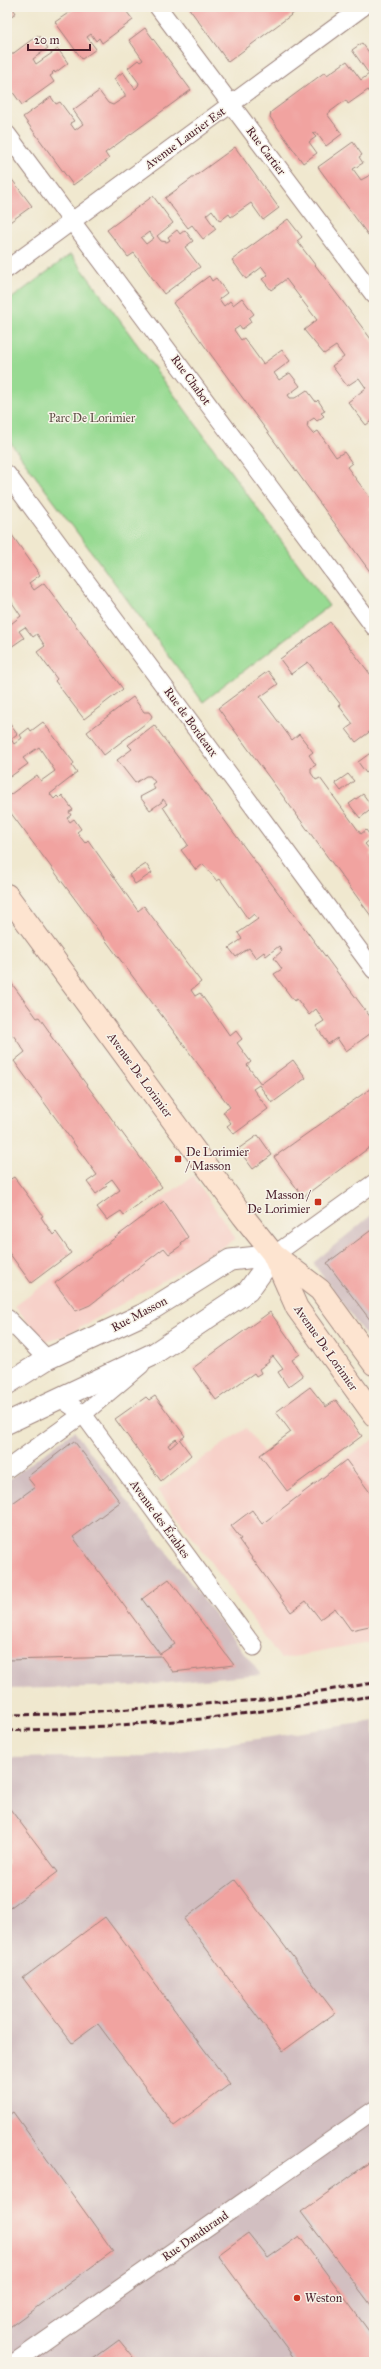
<svg xmlns="http://www.w3.org/2000/svg" width="381" height="2369" font-family="'IM FELL Great Primer',serif">
<rect width="100%" height="100%" fill="#f7f3e8"/>
<filter id="ink" filterUnits="userSpaceOnUse"><feTurbulence type="fractalNoise" baseFrequency=".025" numOctaves="2"/><feDisplacementMap in="SourceGraphic" scale="8" xChannelSelector="R" yChannelSelector="G"/><feConvolveMatrix kernelMatrix="1 2 1 2 8 2 1 2 1" color-interpolation-filters="sRGB"/></filter>
<filter id="wash" filterUnits="userSpaceOnUse"><feTurbulence type="fractalNoise" baseFrequency=".012" numOctaves="4" result="noise"/><feDisplacementMap in="SourceGraphic" scale="16" xChannelSelector="R" yChannelSelector="G"/><feGaussianBlur stdDeviation="0.9" result="paint"/><feColorMatrix in="noise" values="0 0 0 0 0 0 0 0 0 0 0 0 0 0 0 0 0 1.4 0 .05"/><feComposite in="paint" operator="in"/></filter>
<g filter="url(#wash)">
<rect width="100%" height="100%" fill="#f0e8cf"/>
<g fill="#f7d1c9">
<polygon points="193,1176 236,1239 67,1335 44,1341 15,1306"/>
<polygon points="246,1428 294,1494 374,1439 374,1642 281,1659 158,1490"/>
</g>
<g fill="#d2bfc1">
<polygon points="374,1213 374,1347 313,1263"/>
<polygon points="74,1431 261,1675 132,1686 7,1689 7,1481"/>
<polygon points="374,1721 374,2362 7,2362 7,1758 147,1756"/>
</g>
<polygon fill="#97da92" stroke="#707c5e" points="71,254 329,606 203,702 7,438 7,302"/>
<g id="blocks">
<g fill="#f1a3a0" fill-rule="evenodd">
<polygon points="7,7 12,7 16,13 7,19"/>
<polygon points="77,7 123,7 133,20 102,43 99,38 96,41 91,34 87,37 96,49 82,59 55,22"/>
<polygon points="188,7 302,7 228,62"/>
<polygon points="145,28 191,90 105,153 109,159 73,185 23,117 51,97 56,104 60,102 74,121 70,123 75,130 83,124 73,110 99,91 108,103 113,105 125,97 125,94 114,79 123,72 135,89 138,86 139,83 128,68 138,60 140,62 143,60 129,40"/>
<polygon points="38,35 48,48 33,59 36,64 58,49 68,63 55,73 54,71 52,73 53,74 50,76 54,82 22,105 7,84 7,58"/>
<polygon points="362,43 374,59 374,98 368,90 348,104 346,100 327,114 342,134 326,146 316,132 313,134 316,137 309,142 317,153 303,163 270,117 271,112 325,72 327,75 347,61 361,80 369,74 352,50"/>
<polygon points="353,142 362,155 359,157 363,163 353,169 361,180 374,173 374,243 318,167"/>
<polygon points="235,147 279,208 263,220 251,203 231,217 229,214 220,221 212,210 206,215 216,229 203,239 192,225 188,228 165,198"/>
<polygon points="7,173 32,206 7,224"/>
<path d="M153,196L173,223L157,236L161,241L167,242L170,240L168,237L177,230L180,234L185,230L193,241L185,247L200,267L164,294L134,253L128,257L107,230ZM149,232L154,238L146,244L141,238Z"/>
<polygon points="288,219 302,237 297,241 374,343 374,419 366,425 348,402 366,388 359,378 347,386 332,366 344,357 336,346 324,354 304,330 317,320 286,279 271,290 262,279 268,275 262,267 246,279 232,260"/>
<polygon points="209,276 212,281 216,278 227,293 219,299 224,306 230,301 233,305 242,298 254,314 249,318 251,322 242,329 240,326 234,330 241,340 244,338 263,364 282,350 290,361 274,373 279,380 290,373 300,386 288,395 290,398 295,398 307,390 316,402 318,400 325,411 321,413 324,416 317,421 314,418 308,422 307,427 313,434 318,431 336,457 344,452 352,463 347,467 374,503 370,508 374,514 374,577 173,303"/>
<polygon points="7,528 40,575 29,583 34,590 44,583 123,689 84,719 55,681 57,679 37,652 45,646 37,634 33,637 25,627 19,631 24,638 11,647 7,642 7,627 21,616 9,598 7,599"/>
<polygon points="330,622 374,679 374,734 372,730 356,742 346,729 353,724 339,706 341,705 308,662 291,674 280,659"/>
<polygon points="268,671 278,684 260,697 292,740 299,734 313,752 309,755 316,765 311,768 311,773 316,780 320,778 361,834 366,830 372,838 365,844 372,852 370,854 374,860 374,920 218,708"/>
<polygon points="133,697 144,712 149,712 152,716 150,720 104,755 87,732"/>
<polygon points="7,720 17,734 11,739 14,744 22,738 20,735 29,728 31,731 43,722 74,763 72,766 77,773 50,794 54,799 57,796 59,798 62,795 73,810 69,812 71,815 67,818 70,822 74,819 81,829 77,832 81,838 85,843 88,840 138,911 144,906 201,982 191,990 195,996 200,993 230,1036 236,1031 242,1039 237,1043 251,1062 247,1065 261,1084 293,1060 306,1078 272,1103 259,1085 253,1089 268,1109 234,1134 227,1126 231,1123 223,1112 230,1107 7,808 7,797 37,775 41,781 55,771 39,747 23,758 28,764 7,779"/>
<polygon points="154,725 374,1022 374,1031 346,1051 337,1038 328,1044 316,1026 324,1021 316,1009 309,1015 297,999 294,1001 274,974 282,969 274,958 282,951 279,946 266,956 264,952 256,958 249,948 236,957 229,948 242,939 238,933 258,919 254,914 248,919 220,879 217,881 203,864 196,870 181,850 188,845 163,807 167,804 163,799 162,802 150,810 140,797 155,789 152,784 155,782 150,776 146,776 135,783 117,760 132,749 128,745"/>
<polygon points="373,751 374,767 366,773 358,762"/>
<polygon points="348,774 354,781 341,791 335,783"/>
<polygon points="363,794 373,808 360,818 349,804"/>
<polygon points="146,864 152,873 135,884 129,875"/>
<polygon points="7,977 37,1018 39,1017 51,1034 50,1035 162,1187 124,1215 121,1211 107,1220 97,1207 120,1190 112,1179 105,1184 107,1186 96,1194 87,1182 97,1175 14,1061 25,1052 13,1035 7,1040"/>
<polygon points="374,1086 374,1144 303,1197 274,1157"/>
<polygon points="258,1135 272,1155 253,1169 238,1149"/>
<polygon points="7,1177 9,1180 14,1177 43,1216 41,1217 53,1235 56,1232 71,1253 31,1283 7,1250"/>
<polygon points="164,1201 188,1237 181,1243 182,1245 169,1254 164,1248 90,1305 76,1311 55,1283"/>
<polygon points="374,1228 374,1325 327,1263"/>
<polygon points="270,1312 300,1354 292,1360 303,1376 288,1387 278,1372 283,1369 273,1356 268,1360 269,1362 259,1369 261,1373 256,1376 254,1373 216,1400 193,1368"/>
<polygon points="310,1387 326,1407 336,1400 362,1436 287,1491 260,1455 291,1432 276,1412"/>
<path d="M155,1396L185,1436L180,1440L191,1455L161,1481L115,1419L146,1397L149,1400ZM176,1439L178,1441L170,1448L168,1445Z"/>
<polygon points="74,1441 120,1502 73,1537 160,1654 175,1644 142,1599 169,1579 234,1665 173,1672 161,1656 7,1660 7,1507 35,1487 27,1477"/>
<polygon points="346,1460 374,1498 374,1625 351,1630 335,1608 320,1619 306,1601 291,1612 239,1540 241,1539 231,1526 252,1510 262,1524"/>
<polygon points="7,1805 58,1872 7,1910"/>
<polygon points="235,1880 335,2013 283,2051 184,1919"/>
<polygon points="105,1917 230,2084 174,2126 98,2024 72,2043 23,1978"/>
<polygon points="13,2112 113,2251 7,2329 7,2116"/>
<polygon points="374,2159 374,2309 301,2212"/>
<polygon points="248,2233 268,2258 299,2236 374,2338 374,2362 297,2362 218,2255"/>
<polygon points="119,2340 137,2362 89,2362"/>
</g>
</g>
</g>
<g filter="url(#ink)">
<use href="#blocks" fill-opacity="0" stroke="#9d847d" stroke-width="1"/>
<g fill="none" stroke-linecap="round" stroke-linejoin="round">
<defs>
<g id="minor">
<polyline points="158,7 374,295"/>
<polyline points="7,134 374,627"/>
<polyline points="7,269 363,7"/>
<polyline points="7,474 374,970"/>
<polyline points="274,1255 374,1183"/>
<polyline points="7,1318 47,1359"/>
<polyline points="60,1398 83,1414 254,1647"/>
<polyline points="7,1469 83,1414 141,1365"/>
<polyline points="15,2362 374,2110"/>
</g>
<g id="tertiary">
<polyline points="7,1384 47,1359 144,1314 230,1260 274,1255"/>
<polyline points="7,1423 155,1353 248,1291 274,1255"/>
</g>
<g id="secondary">
<polyline points="7,895 243,1216 274,1255 320,1290 374,1364"/>
<polyline points="274,1256 297,1308 374,1415"/>
</g>
</defs>
<use href="#minor" stroke="#9d847d" stroke-width="19"/>
<use href="#tertiary" stroke="#9d847d" stroke-width="23"/>
<use href="#secondary" stroke="#9d847d" stroke-width="24"/>
<use href="#minor" stroke="#fff" stroke-width="17"/>
<use href="#tertiary" stroke="#fff" stroke-width="21"/>
<use href="#secondary" stroke="#fde4d0" stroke-width="22"/>
<g stroke="#4a1f2b" stroke-width="3" stroke-dasharray="6 3" stroke-linecap="butt">
<polyline points="7,1715 56,1714 262,1700 374,1683"/>
<polyline points="7,1731 77,1728 203,1719 374,1696"/>
</g>
</g>
</g>
<g fill="#c8321e" stroke="#f7f3e8" stroke-width="1.5">
<rect x="174" y="1155" width="8" height="8" rx="2"/>
<rect x="314" y="1198" width="8" height="8" rx="2"/>
<circle cx="297" cy="2298" r="4"/>
</g>
<g text-anchor="middle" stroke-width="3" stroke-linejoin="round" paint-order="stroke">
<g font-size="12" fill="#4a1f2b" stroke="#f7f3e8">
<text transform="translate(185 138) rotate(-36)" y="4">Avenue Laurier Est</text>
<text transform="translate(266 151) rotate(53)" y="4">Rue Cartier</text>
<text transform="translate(191 380) rotate(54)" y="4">Rue Chabot</text>
<text transform="translate(191 722) rotate(54)" y="4">Rue de Bordeaux</text>
<text transform="translate(140 1075) rotate(54)" y="4">Avenue De Lorimier</text>
<text transform="translate(139 1314) rotate(-28)" y="4">Rue Masson</text>
<text transform="translate(326 1348) rotate(55)" y="4">Avenue De Lorimier</text>
<text transform="translate(160 1519) rotate(54)" y="4">Avenue des Érables</text>
<text transform="translate(195 2236) rotate(-35)" y="4">Rue Dandurand</text>
</g>
<g font-size="12" fill="#5d4e45" stroke="#f7f3e8">
<text x="92" y="422">Parc De Lorimier</text>
</g>
<g font-size="12" fill="#4a1f2b" stroke="#f7f3e8" text-anchor="start">
<text x="186" y="1156">De Lorimier<tspan x="186" dy="14">/ Masson</tspan></text>
<text x="310" y="1199" text-anchor="end">Masson /<tspan x="310" dy="14">De Lorimier</tspan></text>
<text x="305" y="2302">Weston</text>
</g>
</g>
<rect width="381" height="2369" fill="none" stroke="#f7f3e8" stroke-width="24"/>
<path d="M28 44v6h62v-6" fill="none" stroke="#4a1f2b" stroke-width="2"/>
<text x="34" y="44" font-size="12" fill="#4a1f2b" stroke="#f7f3e8" stroke-width="3" paint-order="stroke">20 m</text>
</svg>
